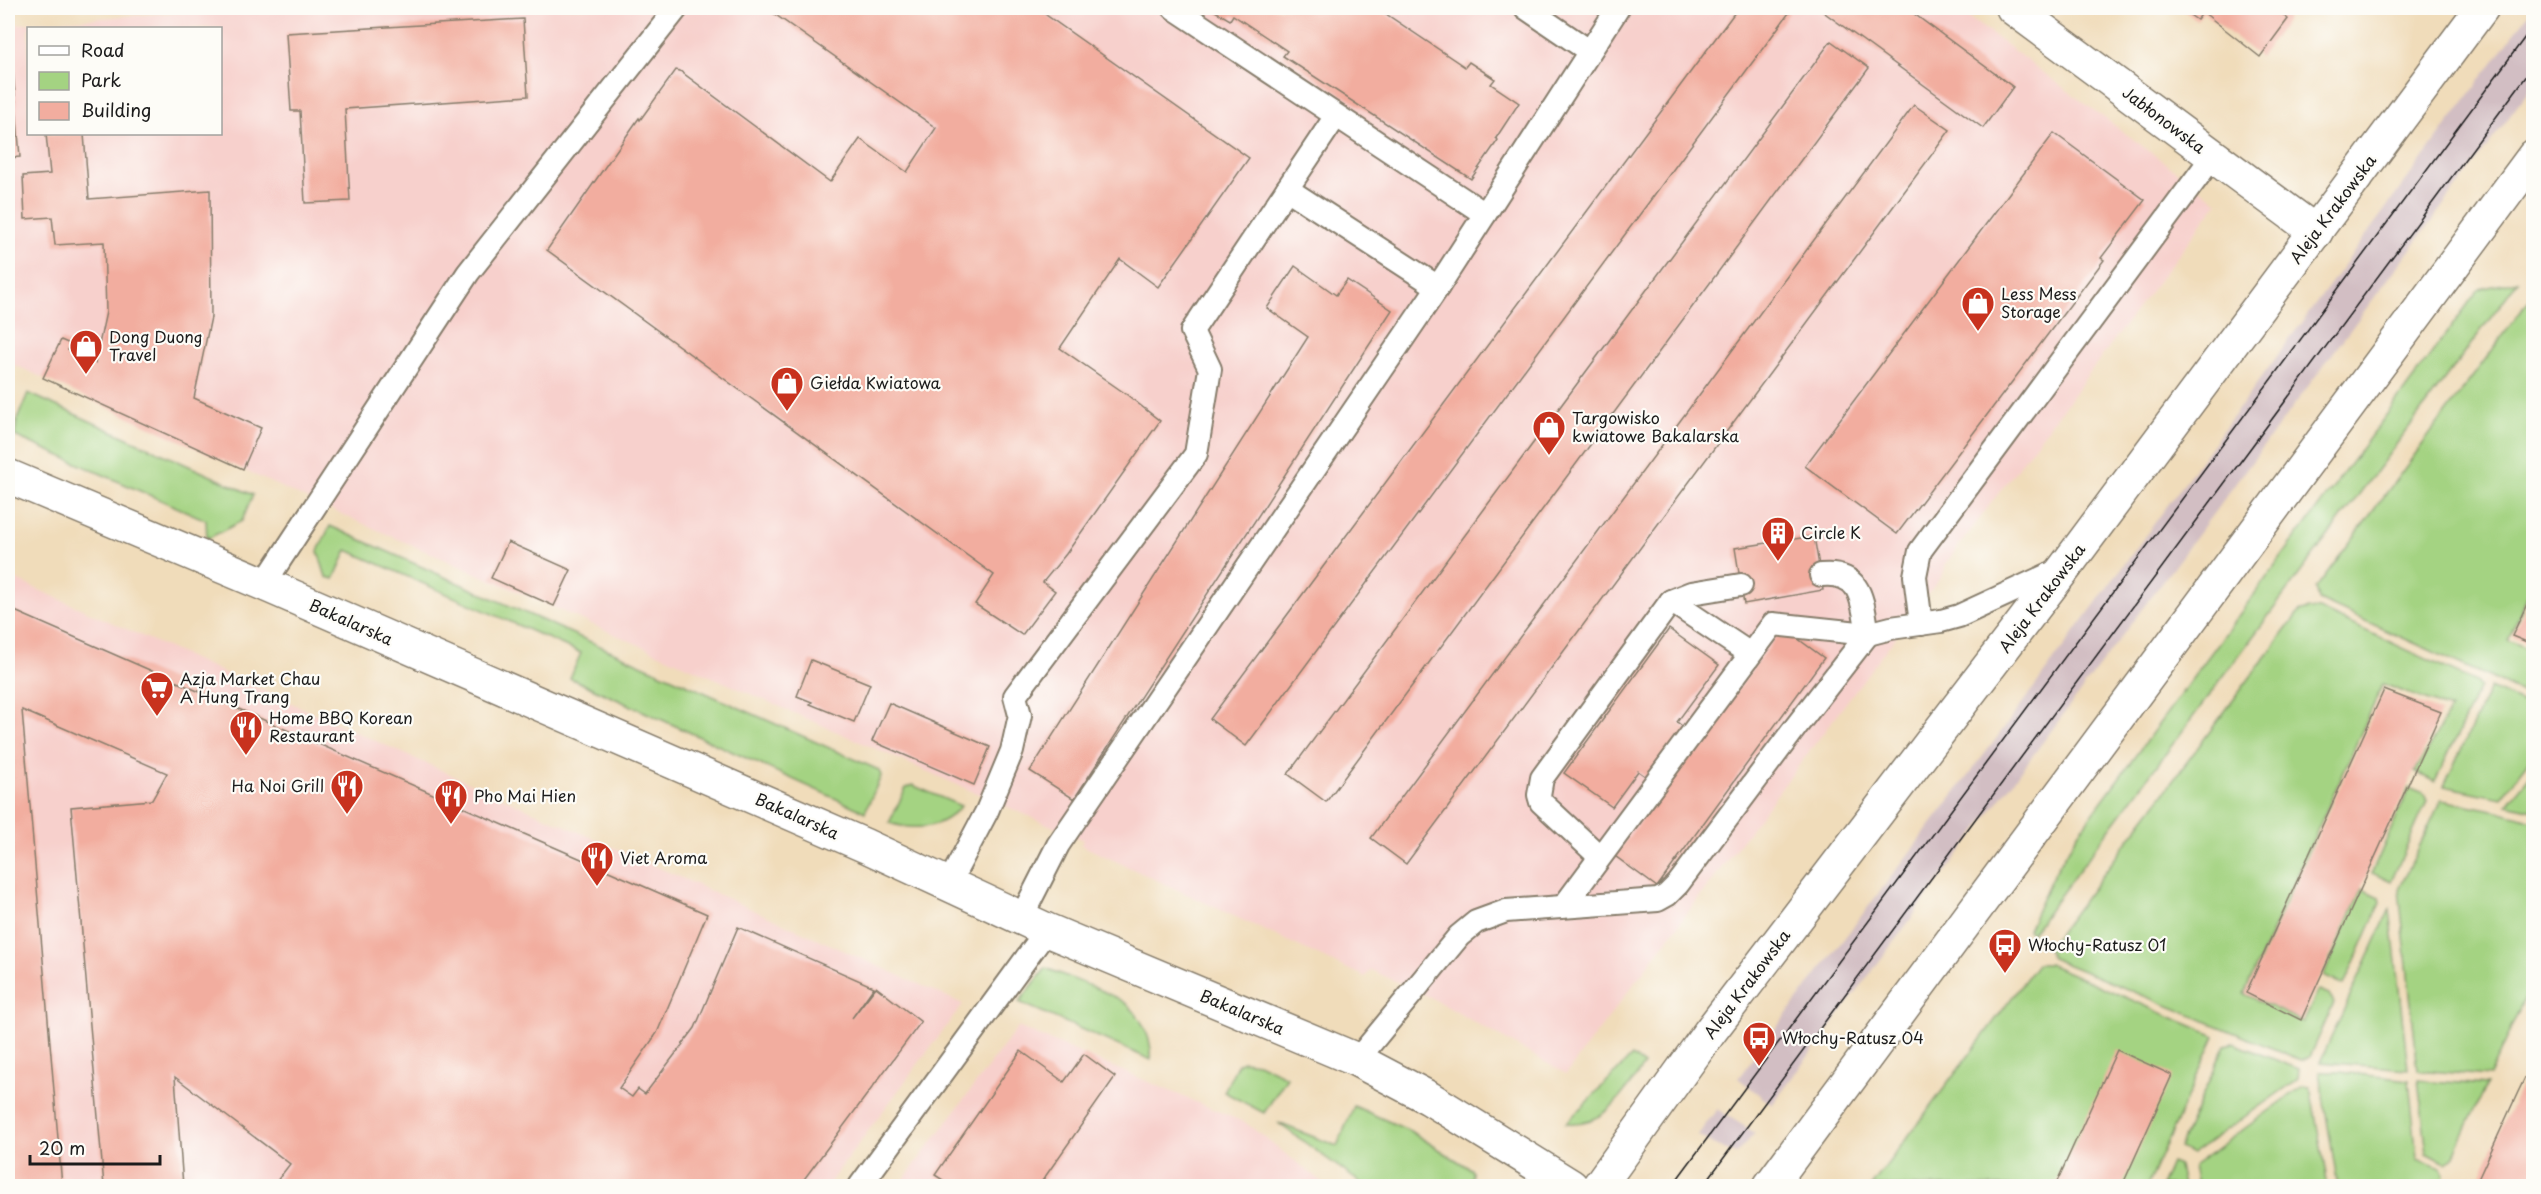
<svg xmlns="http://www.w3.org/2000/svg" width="2541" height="1194" font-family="'Playpen Sans',sans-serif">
<rect width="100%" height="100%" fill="#fdfcf7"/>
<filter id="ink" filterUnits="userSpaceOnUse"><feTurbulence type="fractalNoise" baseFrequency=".0167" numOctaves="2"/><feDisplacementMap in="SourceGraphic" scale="12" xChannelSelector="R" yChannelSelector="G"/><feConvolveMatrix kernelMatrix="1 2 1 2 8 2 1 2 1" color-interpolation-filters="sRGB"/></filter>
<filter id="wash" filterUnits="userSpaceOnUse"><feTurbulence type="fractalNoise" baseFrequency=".008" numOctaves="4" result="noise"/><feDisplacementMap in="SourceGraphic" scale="24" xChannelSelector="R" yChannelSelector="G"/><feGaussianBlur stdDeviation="1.35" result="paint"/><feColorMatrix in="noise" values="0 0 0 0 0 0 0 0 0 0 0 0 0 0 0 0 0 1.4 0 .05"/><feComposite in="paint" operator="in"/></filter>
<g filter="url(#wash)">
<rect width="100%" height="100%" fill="#f0dcba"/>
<g fill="#f7d0cc" fill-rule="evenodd">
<path d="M238,8H250L259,12L328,8H1956L2218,202L1946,563L1943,574L1931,590L1566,1074L1430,997L1371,970L1365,977L1081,845L1083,840L300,496L15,365L13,370L8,367V25ZM28,28H220V134H28Z"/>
<polygon points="8,576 963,1004 827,1186 8,1186"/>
<polygon points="1018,1027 1246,1123 1327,1186 899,1186"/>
</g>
<g fill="#d2bec3">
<polygon points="2533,8 2533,85 1772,1105 1738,1078 1996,739"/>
<polygon points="1717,1109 1755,1133 1736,1154 1710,1143 1698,1135"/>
</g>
<g fill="#a4d382" stroke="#60784f" stroke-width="1.5">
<polygon points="2518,281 2032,933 2028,930 2051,879 2077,835 2479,289"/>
<polygon points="2533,295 2533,583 2508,640 2533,651 2533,697 2319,600 2316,588"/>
<polygon points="28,393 253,495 242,521 207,539 206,520 15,436 17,420"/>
<polygon points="330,526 879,770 881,776 865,812 570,678 581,653 347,550 334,579 326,577 318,551"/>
<polygon points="2309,609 2319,609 2476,682 2480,687 2435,782 2415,772 2450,709 2383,684 2244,994 2303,1022 2319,990 2329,994 2334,1003 2310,1057 2301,1060 2051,958 2048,948 2299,612"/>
<polygon points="2490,688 2533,707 2533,756 2501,798 2444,786"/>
<polygon points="2533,772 2533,810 2507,804"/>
<path d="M912,785L961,806C942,829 916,831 889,823L906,788Z"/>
<polygon points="2409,788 2424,794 2427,801 2391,882 2372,873"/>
<polygon points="2441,800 2498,811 2533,821 2533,979 2489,1076 2418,1070 2399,890"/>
<polygon points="2362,889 2379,897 2380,903 2344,985 2323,976"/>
<polygon points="2390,909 2408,1069 2320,1062"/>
<polygon points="2037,964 2049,964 2215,1036 2147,1186 1871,1186"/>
<path d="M1046,968C1064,976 1116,994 1128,1005C1142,1018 1153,1041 1151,1060L1019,1002Z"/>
<polygon points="2233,1043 2299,1069 2298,1079 2192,1154 2179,1148 2225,1045"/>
<path d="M1632,1056L1644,1065C1622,1094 1607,1126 1566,1123Z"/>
<polygon points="1243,1061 1258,1063 1287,1077 1264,1113 1224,1092 1238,1063"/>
<polygon points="2319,1072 2340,1072 2409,1080 2417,1159 2441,1168 2444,1177 2439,1186 2338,1186"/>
<polygon points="2418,1080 2486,1085 2453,1157 2446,1163 2427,1153"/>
<polygon points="2303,1086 2310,1087 2328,1186 2197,1186 2193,1166"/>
<polygon points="1354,1106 1410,1131 1472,1170 1472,1177 1466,1186 1365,1186 1278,1123 1337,1146"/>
<polygon points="2171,1163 2179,1166 2183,1186 2161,1186"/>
</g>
<g id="blocks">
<g fill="#f2ad9f">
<polygon points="766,8 1036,8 1249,158 1158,287 1120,259 1060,348 1126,394 1160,421 1066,554 1043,582 1055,591 1022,635 975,604 994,575 547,250 639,118 640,120 676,70 680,71 830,182 860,139 907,172 936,128"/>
<polygon points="1210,8 1377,8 1465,67 1469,62 1495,79 1491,84 1519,103 1496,138 1498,140 1471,179 1283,56 1287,51 1233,15 1230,20"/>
<polygon points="1738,8 1782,8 1789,13 1246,746 1210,719"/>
<polygon points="1818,8 1906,8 2013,87 1983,128"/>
<polygon points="2180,8 2275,8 2288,19 2260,57 2203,12 2197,20"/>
<polygon points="523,19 528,96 345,109 350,201 305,203 300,111 291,111 286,33"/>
<polygon points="1831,41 1869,68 1326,802 1288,774"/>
<polygon points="12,58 20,157 8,158 8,59"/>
<polygon points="1914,105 1950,130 1406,864 1371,838"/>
<polygon points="2054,133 2145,200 2101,258 2104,260 1897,534 1805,466"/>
<polygon points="46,134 84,134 89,199 210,190 211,317 194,398 261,428 243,469 43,378 61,340 70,344 68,350 95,363 106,312 104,242 55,245 52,217 25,219 23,176 50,174"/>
<polygon points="1295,266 1336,295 1347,280 1392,310 1074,799 1030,771 1308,337 1267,308"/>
<polygon points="1814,536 1823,590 1744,604 1735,548"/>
<polygon points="508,542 571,570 554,606 491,578"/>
<polygon points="2534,589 2534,645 2512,636"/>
<polygon points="8,608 707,914 657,1033 619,1088 632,1097 638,1089 645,1094 695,1028 738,927 874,987 852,1018 876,987 921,1022 799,1186 273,1186 290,1164 175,1077 183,1186 104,1186 71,807 152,800 167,773 22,710 62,1186 8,1186"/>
<polygon points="1783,628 1824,658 1657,887 1615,856 1663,789 1638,771 1612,807 1564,773 1669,629 1719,665 1677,722 1700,740"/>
<polygon points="811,660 870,684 854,722 810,704 812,702 797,696"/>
<polygon points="2384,690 2441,712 2301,1020 2246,993"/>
<polygon points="889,703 990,747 974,785 872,741"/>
<polygon points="2117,1050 2172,1075 2122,1186 2055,1186"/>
<polygon points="1021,1051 1064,1082 1084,1054 1115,1077 1040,1184 1044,1186 952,1186 935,1175"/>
<polygon points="2534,1059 2534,1186 2475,1186 2518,1092"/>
</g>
</g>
</g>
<g filter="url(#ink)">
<use href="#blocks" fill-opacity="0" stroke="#867c6b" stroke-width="1.5"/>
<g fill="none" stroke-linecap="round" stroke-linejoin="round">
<defs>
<g id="lane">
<polyline points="1174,8 1485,214"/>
<polyline points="1526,8 1589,51"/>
<polyline points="1287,189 1438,287"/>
<polyline points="264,584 468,273 677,8"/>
<polyline points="1671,601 1750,654"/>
<polyline points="1921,624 1915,576 1920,551 2213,156"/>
<polyline points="1599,856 1541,802 1539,795 1542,778 1671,601 1691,593 1741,585"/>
<polyline points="948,885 987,811 1012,751 1020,715 1015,696 1196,454 1210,369 1192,331 1336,116"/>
<polyline points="1564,906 1773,624 1868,634 1891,628 1941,621 1959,616 2061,569"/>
<polyline points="1021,918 1058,845 1438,287 1618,8"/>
<path d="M1357,1060L1459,936L1476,922L1506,911L1658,900L1667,895L1678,884L1798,724L1868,634C1862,602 1863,571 1821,575"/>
<polyline points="860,1186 1047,930"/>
</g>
<g id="street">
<polyline points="2013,8 2316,232"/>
<polyline points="8,476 264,584 866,846 1047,930 1357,1060 1429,1098 1571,1186"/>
</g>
<g id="secondary">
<polyline points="1599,1186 1709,1033 2066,566 2482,8"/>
<polyline points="1770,1186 2534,156"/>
</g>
</defs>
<use href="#lane" stroke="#867c6b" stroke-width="26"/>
<use href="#street" stroke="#867c6b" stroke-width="36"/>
<use href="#secondary" stroke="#867c6b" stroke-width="36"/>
<use href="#lane" stroke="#fff" stroke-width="22"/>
<use href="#street" stroke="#fff" stroke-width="33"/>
<use href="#secondary" stroke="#fff" stroke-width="33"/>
<g stroke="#1c1c1c" stroke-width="1.5">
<polyline points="1672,1186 2534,25"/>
<polyline points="1703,1186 2534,66"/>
</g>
</g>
</g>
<defs>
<symbol id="shop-pin" viewBox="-11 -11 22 30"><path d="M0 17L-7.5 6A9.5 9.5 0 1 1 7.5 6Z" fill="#c8321e" stroke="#fdfcf7"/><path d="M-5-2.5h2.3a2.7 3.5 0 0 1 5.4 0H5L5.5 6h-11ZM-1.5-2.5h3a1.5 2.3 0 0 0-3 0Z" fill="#fff"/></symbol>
<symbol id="building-pin" viewBox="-11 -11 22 30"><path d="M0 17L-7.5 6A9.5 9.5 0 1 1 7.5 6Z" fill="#c8321e" stroke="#fdfcf7"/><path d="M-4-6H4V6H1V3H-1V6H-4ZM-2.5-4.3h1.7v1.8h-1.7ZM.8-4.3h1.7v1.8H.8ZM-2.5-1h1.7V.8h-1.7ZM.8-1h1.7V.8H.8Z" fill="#fff"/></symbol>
<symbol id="supermarket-pin" viewBox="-11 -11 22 30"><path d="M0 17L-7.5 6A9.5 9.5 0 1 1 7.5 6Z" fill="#c8321e" stroke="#fdfcf7"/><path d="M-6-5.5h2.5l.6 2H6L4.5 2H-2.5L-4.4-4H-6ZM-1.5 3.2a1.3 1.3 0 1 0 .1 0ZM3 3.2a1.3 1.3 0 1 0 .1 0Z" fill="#fff"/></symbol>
<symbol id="restaurant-pin" viewBox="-11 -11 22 30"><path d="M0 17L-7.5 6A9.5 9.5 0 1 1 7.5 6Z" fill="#c8321e" stroke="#fdfcf7"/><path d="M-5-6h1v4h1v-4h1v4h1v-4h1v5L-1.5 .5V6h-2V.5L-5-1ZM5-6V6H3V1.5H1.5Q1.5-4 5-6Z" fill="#fff"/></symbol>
<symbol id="bus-pin" viewBox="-11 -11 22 30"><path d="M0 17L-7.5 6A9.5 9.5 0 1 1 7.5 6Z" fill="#c8321e" stroke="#fdfcf7"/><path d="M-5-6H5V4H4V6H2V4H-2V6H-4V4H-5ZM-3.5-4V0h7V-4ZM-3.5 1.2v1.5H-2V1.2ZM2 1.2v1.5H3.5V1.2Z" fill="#fff"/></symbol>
</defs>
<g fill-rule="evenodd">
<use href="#shop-pin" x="1959" y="284" width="38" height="52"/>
<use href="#shop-pin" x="67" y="327" width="38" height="52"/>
<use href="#shop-pin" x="768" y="364" width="38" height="52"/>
<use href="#shop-pin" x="1530" y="408" width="38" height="52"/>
<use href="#building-pin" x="1759" y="514" width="38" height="52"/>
<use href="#supermarket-pin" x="138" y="669" width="38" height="52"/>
<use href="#restaurant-pin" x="227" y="708" width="38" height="52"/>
<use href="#restaurant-pin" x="328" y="767" width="38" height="52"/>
<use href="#restaurant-pin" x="432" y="777" width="38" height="52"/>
<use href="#restaurant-pin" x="578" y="839" width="38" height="52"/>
<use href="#bus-pin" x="1986" y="926" width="38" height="52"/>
<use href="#bus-pin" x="1740" y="1019" width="38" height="52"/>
</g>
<g text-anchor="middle" stroke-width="4.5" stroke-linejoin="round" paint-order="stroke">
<g font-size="16" fill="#1c1c1c" stroke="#fdfcf7">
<text transform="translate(2164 120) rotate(37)" y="6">Jabłonowska</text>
<text transform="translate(2333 209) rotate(-53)" y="6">Aleja Krakowska</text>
<text transform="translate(2042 598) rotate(-53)" y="6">Aleja Krakowska</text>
<text transform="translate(351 622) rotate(24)" y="6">Bakalarska</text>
<text transform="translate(797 816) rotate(24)" y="6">Bakalarska</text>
<text transform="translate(1747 984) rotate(-53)" y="6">Aleja Krakowska</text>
<text transform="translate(1242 1012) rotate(23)" y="6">Bakalarska</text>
</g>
<g font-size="16" fill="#1c1c1c" stroke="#fdfcf7" text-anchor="start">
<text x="2001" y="300">Less Mess<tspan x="2001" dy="18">Storage</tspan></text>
<text x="109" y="343">Dong Duong<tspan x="109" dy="18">Travel</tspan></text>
<text x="810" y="389">Giełda Kwiatowa</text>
<text x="1572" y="424">Targowisko<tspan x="1572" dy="18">kwiatowe Bakalarska</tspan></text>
<text x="1801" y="539">Circle K</text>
<text x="180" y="685">Azja Market Chau<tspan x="180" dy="18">A Hung Trang</tspan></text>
<text x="269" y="724">Home BBQ Korean<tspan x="269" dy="18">Restaurant</tspan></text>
<text x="324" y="792" text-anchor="end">Ha Noi Grill</text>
<text x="474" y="802">Pho Mai Hien</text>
<text x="620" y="864">Viet Aroma</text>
<text x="2028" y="951">Włochy-Ratusz 01</text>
<text x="1782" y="1044">Włochy-Ratusz 04</text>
</g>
</g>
<rect width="2541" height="1194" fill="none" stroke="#fdfcf7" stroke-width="30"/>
<rect x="27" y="27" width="195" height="108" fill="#fdfcf7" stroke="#a3a29f" stroke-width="1.5"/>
<rect x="39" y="46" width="30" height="9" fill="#ffffff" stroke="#a3a29f" stroke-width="1.5"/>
<text x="81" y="57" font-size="18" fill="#1c1c1c">Road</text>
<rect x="39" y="72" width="30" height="18" fill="#a4d382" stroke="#a3a29f" stroke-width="1.5"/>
<text x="81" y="87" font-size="18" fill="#1c1c1c">Park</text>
<rect x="39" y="102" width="30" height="18" fill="#f2ad9f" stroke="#a3a29f" stroke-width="1.5"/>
<text x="81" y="117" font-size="18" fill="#1c1c1c">Building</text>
<path d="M30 1155v9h130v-9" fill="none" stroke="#1c1c1c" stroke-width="3"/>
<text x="39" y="1155" font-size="18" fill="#1c1c1c" stroke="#fdfcf7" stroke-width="4.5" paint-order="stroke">20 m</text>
</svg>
